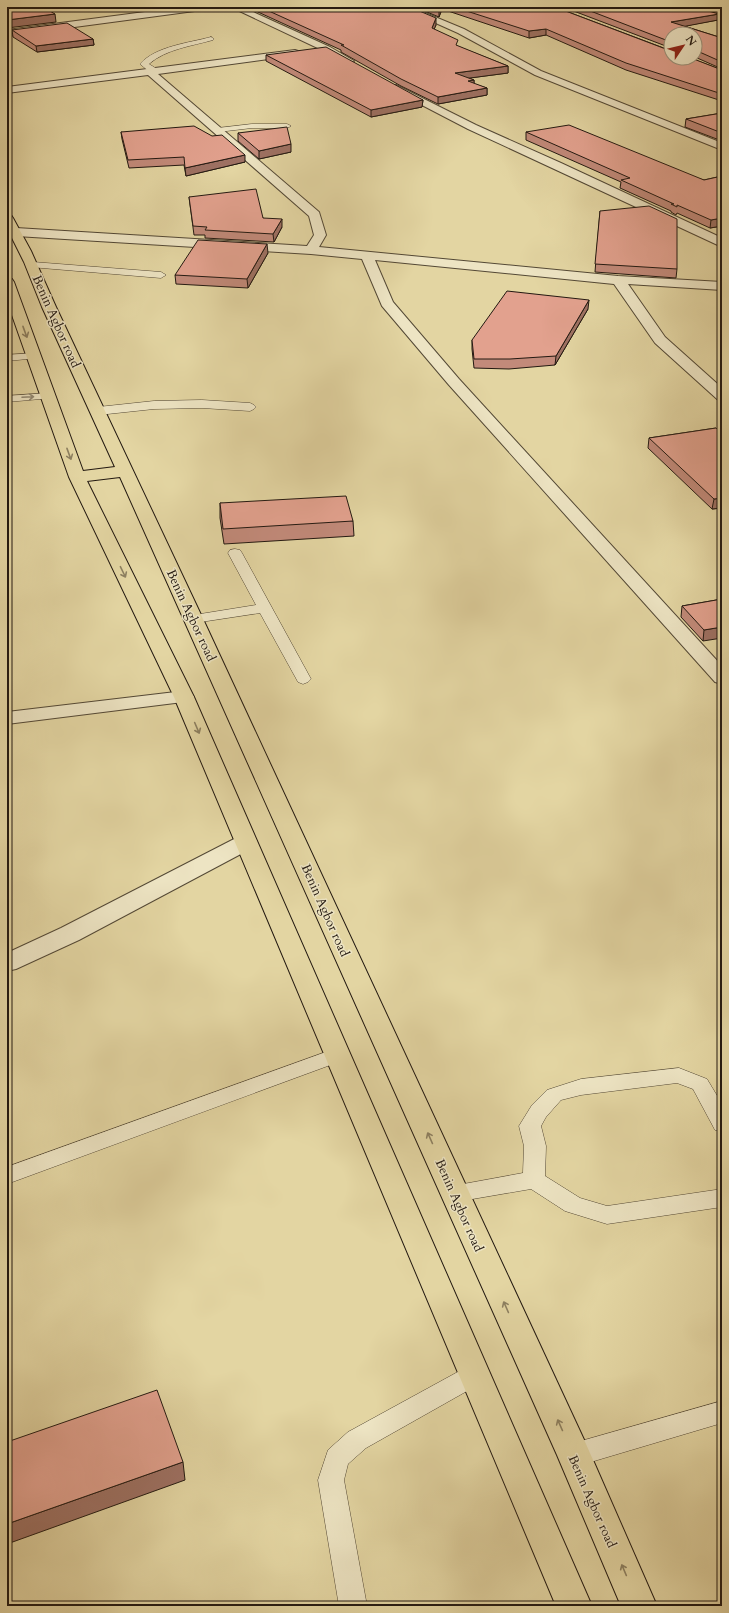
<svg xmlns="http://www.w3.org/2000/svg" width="729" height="1613" font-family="Cardo,serif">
<rect width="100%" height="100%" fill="#e3d5a2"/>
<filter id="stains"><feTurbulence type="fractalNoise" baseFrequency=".005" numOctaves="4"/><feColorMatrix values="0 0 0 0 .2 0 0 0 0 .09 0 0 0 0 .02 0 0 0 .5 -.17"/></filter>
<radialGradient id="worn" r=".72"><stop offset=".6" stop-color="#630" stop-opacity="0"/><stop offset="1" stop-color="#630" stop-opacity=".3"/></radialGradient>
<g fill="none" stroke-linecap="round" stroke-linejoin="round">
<defs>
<g id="lane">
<path d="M211,37L214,39L213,40C192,46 166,49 149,64L157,69V73H151L140,64C156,46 189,43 211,37Z"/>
<polygon points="252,124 287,124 291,126 287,128 252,128 218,132 214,130 218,128"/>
<polygon points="33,262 161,272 166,275 161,278 30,267 28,265"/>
<polygon points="34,353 38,354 40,356 38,358 7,361 7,355"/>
<polygon points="48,393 52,394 54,396 52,398 7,402 7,396"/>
<polygon points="202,400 250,403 254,405 256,407 254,409 250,411 202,408 154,409 98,415 94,414 92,411 94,408 98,407 154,401"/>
<polygon points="235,549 240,550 242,553 311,679 308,682 303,684 298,682 260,613 194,623 189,622 187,619 189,616 194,615 256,605 228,553 230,550"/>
<polygon points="337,1048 344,1050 347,1055 344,1060 7,1184 7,1167"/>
<polygon points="679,1068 707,1079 722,1104 722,1132 715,1130 693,1089 677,1083 581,1095 561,1100 546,1117 541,1126 546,1146 545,1176 580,1198 607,1206 722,1189 722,1207 607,1224 565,1211 531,1189 455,1202 447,1199 444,1193 447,1187 523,1173 524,1146 519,1126 532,1105 547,1090 581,1079"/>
<polygon points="474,1364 483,1368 486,1375 483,1382 366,1448 348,1464 344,1480 367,1606 339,1606 318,1480 328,1450 348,1432 465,1368"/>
<polygon points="722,1401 722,1423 574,1467 565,1463 561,1455 565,1447 574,1443"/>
</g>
<g id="street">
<polygon points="183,7 206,7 202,10 7,36 7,30"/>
<polygon points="231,7 242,7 330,47 354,61 349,64 346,63 324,51"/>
<polygon points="400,7 411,7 464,29 541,71 722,143 722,150 535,75 458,33"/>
<polygon points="702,7 714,7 722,10 722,16"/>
<polygon points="295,50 298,51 300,53 298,55 158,74 319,212 326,235 319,247 618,276 722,282 722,290 628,284 665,337 722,388 722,401 717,399 655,343 614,284 375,260 393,302 459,379 722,666 722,684 715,682 449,385 382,306 362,259 311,254 16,236 12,235 10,232 12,229 16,228 307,246 314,235 309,216 148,75 7,93 7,87"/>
<polygon points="396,85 476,125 561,163 722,238 722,247 468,129 393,90 391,88 393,86"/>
<polygon points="184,691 191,693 194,697 191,701 7,724 7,712"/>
<polygon points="246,835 254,837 257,842 254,847 79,940 16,969 7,971 7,953 61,928 238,837"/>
</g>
<polygon id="highway" points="7,214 11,215 13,218 31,251 56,307 203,619 586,1444 657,1606 621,1606 557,1455 120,477 87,481 194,697 592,1606 556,1606 174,697 69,477 7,301 7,278 12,279 14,282 83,471 115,467 42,307 24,262 7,228"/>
</defs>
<use href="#lane" stroke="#534835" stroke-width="1"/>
<use href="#street" stroke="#534835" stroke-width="2"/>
<use href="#highway" stroke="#231911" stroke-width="2"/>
<use href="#lane" fill="#ede4c3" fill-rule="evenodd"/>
<use href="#street" fill="#ede4c3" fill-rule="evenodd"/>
<use href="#highway" fill="#e3d5a2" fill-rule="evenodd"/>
</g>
<g fill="#c28a7a" stroke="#231911">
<polygon points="247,7 410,7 436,25 434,29 457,46 508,66 508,73 469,78 474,80 474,84 487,88 487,95 438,104 401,86 341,52 341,50"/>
<polygon points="415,7 555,7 722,70 722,101 626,70 546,35 529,38 442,9 439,17"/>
<polygon points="563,7 694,7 719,14 718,20 684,26 722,38 722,69 695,57 695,34 671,34 671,48"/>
<polygon points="12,30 93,39 94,45 37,52 13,37"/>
<polygon points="266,55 423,100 422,107 371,117 266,61"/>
<polygon points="722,113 722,141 685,127 686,119"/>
<polygon points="121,132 245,162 186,176 184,165 129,168 122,139"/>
<polygon points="526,132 704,180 722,176 722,226 710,228 677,213 676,215 671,212 671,211 620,188 621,182 526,140"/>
<polygon points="238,133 291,152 259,159 238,141"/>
<polygon points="189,197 263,218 282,227 274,242 205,238 205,235 194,235"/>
<polygon points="600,211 677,269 676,278 595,272"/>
<polygon points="268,253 248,288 176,284 175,275"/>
<polygon points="588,309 555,365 509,369 474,368 472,349 472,340"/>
<polygon points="716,428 722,508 712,509 648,448 649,438"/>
<polygon points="220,503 353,521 354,536 224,544 220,518"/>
<polygon points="722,599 703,641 681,617 682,606"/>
</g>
<g fill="#9e7163" stroke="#231911">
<polygon points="163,7 173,7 163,8"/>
<polygon points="440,7 442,7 442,9 439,17 439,11"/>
<polygon points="55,14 56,22 7,28 7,20"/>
<polygon points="719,14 718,20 671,29 671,22"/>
<polygon points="436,18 436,25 432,34 432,28"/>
<polygon points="546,29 546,35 529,38 529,31"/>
<polygon points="93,39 94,45 37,52 36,46"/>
<polygon points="508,66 508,73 455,80 455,73"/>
<polygon points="474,80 474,87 468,81"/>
<polygon points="487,88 487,95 438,104 438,97"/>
<polygon points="423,100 422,107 371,117 371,110"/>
<polygon points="291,144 291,152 259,159 259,151"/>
<polygon points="245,155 245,162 186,176 185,168"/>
<polygon points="722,218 722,226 710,228 711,220"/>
<polygon points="282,219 282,227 274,242 273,234"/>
<polygon points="267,244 268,253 248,288 247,279"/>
<polygon points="589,300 588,309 555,365 556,356"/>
<polygon points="722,498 722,508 712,509 714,499"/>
<polygon points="722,627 722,638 703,641 704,630"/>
<polygon points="183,1462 185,1480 7,1544 7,1524"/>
</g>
<g fill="#e2a18e" stroke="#231911">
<polygon points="7,7 30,7 32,8 43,7 55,14 7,20"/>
<polygon points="260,7 410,7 436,18 432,28 458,40 456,45 508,66 455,73 474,80 468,81 487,88 438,97 401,79 341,45 344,45"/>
<polygon points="430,7 440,7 439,11"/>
<polygon points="454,7 555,7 671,51 671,58 691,58 722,70 722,94 626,63 546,29 529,31"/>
<polygon points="580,7 694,7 719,14 671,22 722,38 722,62 695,50 695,34 671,34 671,42"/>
<polygon points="67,23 93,39 36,46 12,30"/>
<polygon points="326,47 423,100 371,110 266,55"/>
<polygon points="722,113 722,133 686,119"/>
<polygon points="569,125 704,180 722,176 722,218 711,220 677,205 677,207 671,204 674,204 621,180 630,178 526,132"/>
<polygon points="194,126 212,136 222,135 245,155 185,168 184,157 128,160 121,132"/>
<polygon points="287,127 291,144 259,151 238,133"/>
<polygon points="256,189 263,218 282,219 273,234 205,230 207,227 193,226 189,197"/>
<polygon points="649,206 677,219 677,269 595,264 600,211"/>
<polygon points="198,240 267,244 247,279 175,275"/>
<polygon points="507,291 589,300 556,356 510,359 474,359 472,340"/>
<polygon points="716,428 722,433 722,498 714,499 649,438"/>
<polygon points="346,496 353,521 223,529 220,503"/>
<polygon points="722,599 722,627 704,630 682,606"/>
<polygon points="157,1390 183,1462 7,1524 7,1442"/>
</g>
<defs><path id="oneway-shaft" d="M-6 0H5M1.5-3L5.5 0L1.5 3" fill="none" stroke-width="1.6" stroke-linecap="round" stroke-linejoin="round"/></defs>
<g stroke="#8d8061">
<use href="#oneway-shaft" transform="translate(25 332) rotate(70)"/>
<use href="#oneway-shaft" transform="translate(69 454) rotate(70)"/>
<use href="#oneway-shaft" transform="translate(123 572) rotate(64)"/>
<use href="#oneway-shaft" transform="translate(197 728) rotate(67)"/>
<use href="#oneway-shaft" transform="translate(430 1138) rotate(-114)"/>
<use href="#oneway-shaft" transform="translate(506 1307) rotate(-114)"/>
<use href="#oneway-shaft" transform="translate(560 1425) rotate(-114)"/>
<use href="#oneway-shaft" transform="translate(624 1570) rotate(-113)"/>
</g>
<use stroke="#928973" href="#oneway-shaft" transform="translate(28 397) rotate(-3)"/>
<g text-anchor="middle" stroke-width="3" stroke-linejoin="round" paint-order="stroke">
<g font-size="13" fill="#231911" stroke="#ede4c3">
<text transform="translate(57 321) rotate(66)" y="5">Benin Agbor road</text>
<text transform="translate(192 615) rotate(65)" y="5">Benin Agbor road</text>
<text transform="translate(326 910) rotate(66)" y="5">Benin Agbor road</text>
<text transform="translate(460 1205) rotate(66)" y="5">Benin Agbor road</text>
<text transform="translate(593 1501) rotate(66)" y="5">Benin Agbor road</text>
</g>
</g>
<rect width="729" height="1613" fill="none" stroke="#e3d5a2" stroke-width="24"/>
<rect x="8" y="8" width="713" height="1597" fill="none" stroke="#231911" stroke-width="2"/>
<rect x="12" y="12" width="705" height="1589" fill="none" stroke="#231911"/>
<g transform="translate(683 46) rotate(55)"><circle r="19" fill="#ede4c3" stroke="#9c937c"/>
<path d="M0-3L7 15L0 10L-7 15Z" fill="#8f2418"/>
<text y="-6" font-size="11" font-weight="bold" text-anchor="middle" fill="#231911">N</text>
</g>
<rect width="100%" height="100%" filter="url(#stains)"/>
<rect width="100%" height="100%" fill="url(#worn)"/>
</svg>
